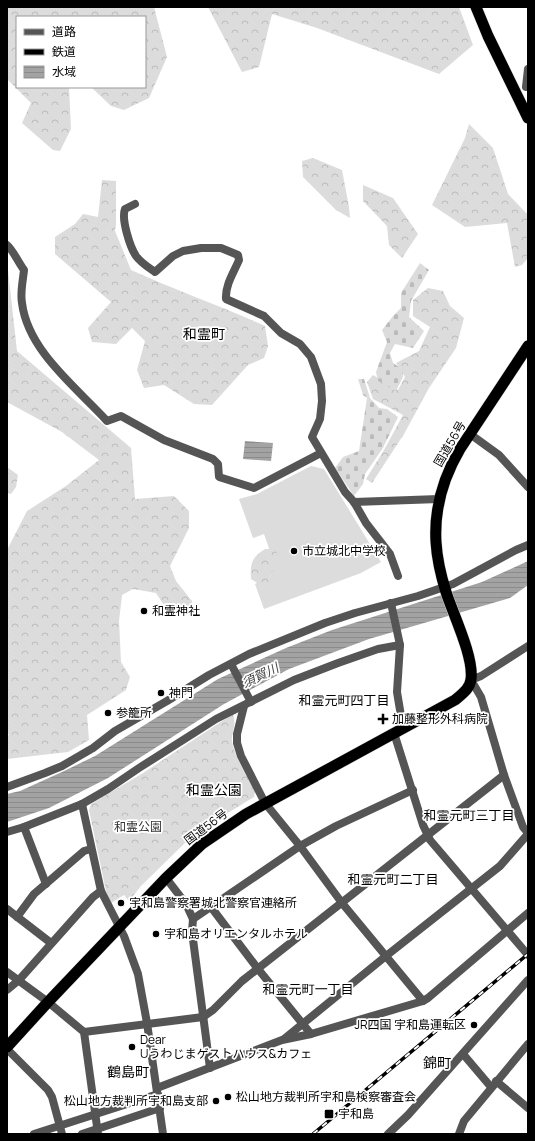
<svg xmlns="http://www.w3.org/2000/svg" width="535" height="1141" font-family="Manrope,'Noto Sans JP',sans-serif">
<defs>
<pattern id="forest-crowns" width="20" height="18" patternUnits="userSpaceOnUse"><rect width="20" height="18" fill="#dcdcdc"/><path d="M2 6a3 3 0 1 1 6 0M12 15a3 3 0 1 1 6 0" fill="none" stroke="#bbb"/></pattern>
<pattern id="cemetery-stones" width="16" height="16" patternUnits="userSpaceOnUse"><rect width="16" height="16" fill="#dcdcdc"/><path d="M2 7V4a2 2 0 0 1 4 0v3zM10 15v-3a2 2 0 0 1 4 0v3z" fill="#bbb"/></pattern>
<pattern id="water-rules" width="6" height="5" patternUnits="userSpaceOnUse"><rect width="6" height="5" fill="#a3a3a3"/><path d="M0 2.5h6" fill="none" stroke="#8b8b8b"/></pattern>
</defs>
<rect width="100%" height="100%" fill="#fff"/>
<polygon fill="#dcdcdc" points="311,466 324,469 381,562 361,573 264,609 255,584 271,576 272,557 264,534 253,538 239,499 257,494"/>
<g fill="url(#forest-crowns)">
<polygon points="7,7 154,7 167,57 149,98 124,110 111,106 91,87 145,87 145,17 17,17 17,87 69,87 71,129 60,151 53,150 22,123 31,103 7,79"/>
<polygon points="208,7 459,7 473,45 439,74 317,28 272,14 259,67 242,72"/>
<polygon points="469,124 493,148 508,194 528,215 528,258 522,265 515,267 507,223 465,227 432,205 465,138"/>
<polygon points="313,158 342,170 349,207 350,218 336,210 303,177 302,161"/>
<path d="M102,180L116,181V224L115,231L131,270C175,290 221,306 265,326L268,346L264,358L248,365L212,405L194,404L164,385L144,388L137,370L145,341L132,328L116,344L92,342L88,328L111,302L55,254V237L75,224L83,214L98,217Z"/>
<polygon points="363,185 393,198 418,234 402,258 389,245 387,226 363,201"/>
<polygon points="7,261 17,351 131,448 135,499 174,496 189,511 189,528 170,566 176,581 192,601 191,608 179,616 167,610 156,593 133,589 122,595 119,621 121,662 130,677 126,690 87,715 89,740 68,752 7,759 7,736 9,735 7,732 7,550 27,511 66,486 99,460 62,432 7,402"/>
<polygon points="428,288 443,291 450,306 464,318 456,348 429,388 404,434 372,483 366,479 384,450 403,415 373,399 367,382 373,375 398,390 405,377 396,363 419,351 430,327 413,316 413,300"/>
<polygon points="7,467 18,475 16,487 11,494 7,493"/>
<path d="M265,549H275L278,556L268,583L259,584L251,579C250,563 252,557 265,549Z"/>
<path d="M233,714C237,726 231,732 232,741C234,756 249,779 255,792L254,797L223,816L210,822L190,838L141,886L129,901L124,895L111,903L107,896L89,810L91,804L143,773Z"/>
</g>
<g fill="url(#cemetery-stones)">
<polygon points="420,263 429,270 411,301 409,317 424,331 413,348 395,344 390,353 393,363 402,369 403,377 396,391 378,381 376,372 387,342 382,330 393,316 401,308 401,293"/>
<polygon points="358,379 364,379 370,398 379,408 387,409 398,417 383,448 365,474 363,484 354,496 335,468 343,457 359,451 367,398 363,395"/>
</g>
<g fill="url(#water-rules)">
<polygon points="245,441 273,443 271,461 243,459"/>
<polygon points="528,561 528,585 510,598 369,639 289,669 224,704 108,778 49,808 7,822 7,794 20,791 62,772 95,756 218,679 286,648 332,630 482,582"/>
</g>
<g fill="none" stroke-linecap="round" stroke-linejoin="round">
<defs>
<g id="highway">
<polyline points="476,7 488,36 528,118"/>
<path d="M7,1047L48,1002L166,878L202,844L246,814L455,700C462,694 470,689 471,679C474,657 453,614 446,592C441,576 437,559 436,542C434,508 443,478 460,449L528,346"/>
</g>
</defs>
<use href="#highway" stroke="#dbdbdb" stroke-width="12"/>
<g stroke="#555" stroke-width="8">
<polyline points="526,87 528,69"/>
<path d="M135,204L125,209C121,219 130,247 136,256C141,263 148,267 155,272L173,256L183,251L201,248H221L238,255L239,260C234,272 225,285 226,299L264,316L281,333L300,344L311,357L321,384L322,401L320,419L312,437L345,492L354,502L366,523L390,554L398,576"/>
<path d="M7,245C13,250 18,262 24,270C23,280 20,293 22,303C28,351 76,387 107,421L121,416L164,440L213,459L218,464L219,477L254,488L321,453"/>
<polyline points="470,434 499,455 528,487"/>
<polyline points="354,502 439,499"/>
<polyline points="391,603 400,645 397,692 403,728"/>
<polyline points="528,646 481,676 471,680 481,697 504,775 523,827 528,833"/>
<polyline points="231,664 251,702"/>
<polyline points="244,706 237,734 237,743 241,756 265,803 300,846 342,903 423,1001"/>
<polyline points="394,733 423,825 430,840 528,955"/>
<polyline points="7,787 45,773 62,766 93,748 115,731 167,701 209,675 249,654 325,623 355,613 418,596 453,584 516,550 528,545"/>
<polyline points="82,804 101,891 124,936 138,974 147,1023 163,1134"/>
<polyline points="24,827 46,884"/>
<polyline points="7,832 24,827 82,804 108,789 139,768 216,719 294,680 338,663 378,649 400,645"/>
<polyline points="166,878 186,904 193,919 192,932 210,1068"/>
<polyline points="211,907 258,969 311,1034"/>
<polyline points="7,909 51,943"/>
<polyline points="17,917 34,894 84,851 91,849"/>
<polyline points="193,919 300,846 336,826 413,790"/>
<polyline points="7,972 48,1002 84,1032 98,1134"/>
<polyline points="7,990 19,980 93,897 101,891"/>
<polyline points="84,1032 203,1017 213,1010 242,981 504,775"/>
<polyline points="284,1039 386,956 500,866 528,834"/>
<polyline points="7,1049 48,1090 52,1097 62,1134"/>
<polyline points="463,1054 491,1087"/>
<polyline points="496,1081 528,1108"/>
<polyline points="157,1088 282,1040 311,1034 423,1001 428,998 528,913"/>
<polyline points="34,1134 158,1094"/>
<polyline points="82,1134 160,1108"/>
<polyline points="388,1134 408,1115 528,980"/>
<polyline points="459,1134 464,1121 528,1044"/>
</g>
<use href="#highway" stroke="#000" stroke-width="11"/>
<defs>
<polyline id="rail" points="313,1134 528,954"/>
</defs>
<use href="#rail" stroke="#000" stroke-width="3.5"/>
<use href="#rail" stroke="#fff" stroke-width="2" stroke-dasharray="6" stroke-linecap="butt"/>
</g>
<g fill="#000" stroke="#fff" stroke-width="1.5">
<circle cx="294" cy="551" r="4"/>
<circle cx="144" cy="611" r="4"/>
<circle cx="161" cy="693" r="4"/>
<circle cx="108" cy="713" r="4"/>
<path d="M381 713h4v4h4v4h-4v4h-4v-4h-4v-4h4z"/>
<circle cx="121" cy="903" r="4"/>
<circle cx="156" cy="934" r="4"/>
<circle cx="474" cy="1025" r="4"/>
<circle cx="132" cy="1047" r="4"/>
<circle cx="228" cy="1097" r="4"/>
<circle cx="216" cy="1101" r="4"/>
<rect x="324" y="1109" width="10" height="10" rx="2"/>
</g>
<g text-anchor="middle" stroke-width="3.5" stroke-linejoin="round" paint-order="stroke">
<g font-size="12" fill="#000" stroke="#fff">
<text transform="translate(450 444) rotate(-60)" y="4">国道56号</text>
<text transform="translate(206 827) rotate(-37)" y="4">国道56号</text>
</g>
<g font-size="12" fill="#000" stroke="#fff" text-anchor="start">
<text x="302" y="555">市立城北中学校</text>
<text x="152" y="615">和霊神社</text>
<text x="169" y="697">神門</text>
<text x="116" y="717">参籠所</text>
<text x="392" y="723">加藤整形外科病院</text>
<text x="129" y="907">宇和島警察署城北警察官連絡所</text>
<text x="164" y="938">宇和島オリエンタルホテル</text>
<text x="466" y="1029" text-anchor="end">JR四国 宇和島運転区</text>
<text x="140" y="1044">Dear<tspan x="140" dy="14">Uうわじまゲストハウス&amp;カフェ</tspan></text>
<text x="236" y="1101">松山地方裁判所宇和島検察審査会</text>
<text x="208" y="1105" text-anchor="end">松山地方裁判所宇和島支部</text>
<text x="338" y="1118">宇和島</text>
</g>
<g font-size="12" fill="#333" stroke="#fff">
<text x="138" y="831">和霊公園</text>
</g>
<g font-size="13" font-style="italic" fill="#444" stroke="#fff">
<text transform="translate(260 675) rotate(-26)" y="5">須賀川</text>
</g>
<g font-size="13" fill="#000" stroke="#fff">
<text x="344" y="705">和霊元町四丁目</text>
<text x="469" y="820">和霊元町三丁目</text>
<text x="393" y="884">和霊元町二丁目</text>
<text x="308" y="994">和霊元町一丁目</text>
</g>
<g font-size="14" fill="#000" stroke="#fff">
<text x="204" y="339">和霊町</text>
<text x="214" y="795">和霊公園</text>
<text x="437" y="1068">錦町</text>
<text x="128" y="1077">鶴島町</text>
</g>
</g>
<rect width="535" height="1141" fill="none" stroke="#000000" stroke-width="16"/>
<rect x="16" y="16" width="130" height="72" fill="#ffffff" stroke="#999999"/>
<rect x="24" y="29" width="20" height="6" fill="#555555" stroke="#999999"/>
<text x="52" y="36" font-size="12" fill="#000000">道路</text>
<rect x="24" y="49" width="20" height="6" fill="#000000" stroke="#999999"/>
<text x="52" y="56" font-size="12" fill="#000000">鉄道</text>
<rect x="24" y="66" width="20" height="12" fill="url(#water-rules)" stroke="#999999"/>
<text x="52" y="76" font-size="12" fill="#000000">水域</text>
</svg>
